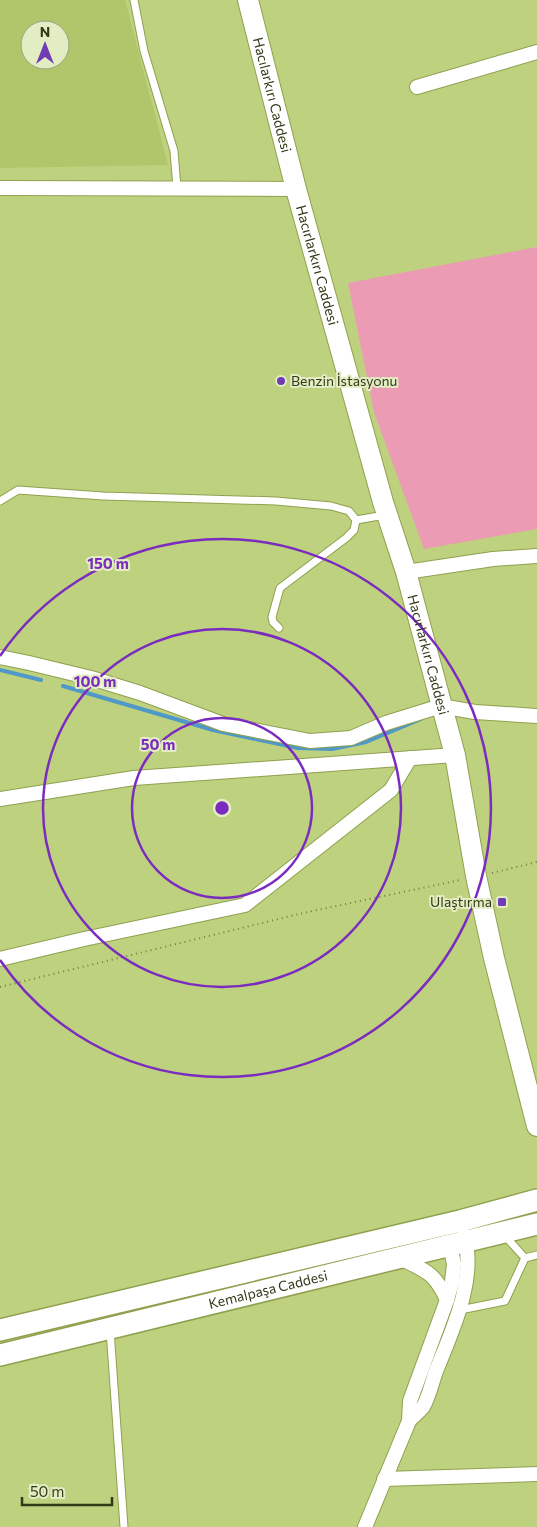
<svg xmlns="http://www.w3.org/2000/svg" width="537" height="1527" font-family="Commissioner,sans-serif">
<rect width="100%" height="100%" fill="#bed17e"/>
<path fill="#b1c56a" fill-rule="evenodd" d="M0,0H125L168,165L0,168ZM30,30H60V60H30Z"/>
<polygon fill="#eb9bb4" points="537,247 537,529 424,549 374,412 348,283"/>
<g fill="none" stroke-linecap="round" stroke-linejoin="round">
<g stroke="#4f98c7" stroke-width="4">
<polyline points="0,670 41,680"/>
<polyline points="63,686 213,730 298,748 332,749 366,742 421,719"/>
</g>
<defs>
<g id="lane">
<polyline points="134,0 144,51 174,151 177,188"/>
<polyline points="0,501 18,490 103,496 276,501 331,506 349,511 356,520 354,530 346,538 280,588 272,617 273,622 279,628"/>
<polyline points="356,520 385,515"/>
<polyline points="505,1236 525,1258"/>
<polyline points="525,1258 537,1255"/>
<polyline points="460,1310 505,1301 525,1258"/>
<polyline points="110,1330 124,1527"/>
</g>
<g id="street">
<polyline points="417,87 537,52"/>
<polyline points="0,188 296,189"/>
<polyline points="406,572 493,559 537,556"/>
<polyline points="0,657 29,663 91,678 140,693 223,724 310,741 351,738 386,723 441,706 475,712 537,716"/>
<polyline points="0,799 134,778 455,755"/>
<polyline points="0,959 84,939 245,905 391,790 410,758"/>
<path d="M398,1257C425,1271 434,1271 447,1300"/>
<path d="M409,1421C413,1416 419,1412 423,1407C429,1397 432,1382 436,1371C452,1331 477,1279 464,1235"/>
<polyline points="384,1479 537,1474"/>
<polyline points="365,1527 409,1421 410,1401 447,1300 452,1282 454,1264 450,1246"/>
</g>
<g id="secondary">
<path id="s1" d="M248,0L296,189L383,502L406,572L455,755L476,876L494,958L537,1126"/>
</g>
<g id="primary">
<polyline points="0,1330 460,1221 537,1200"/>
<path id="s2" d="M0,1355L537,1224"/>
</g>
</defs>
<use href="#lane" stroke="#8fa14f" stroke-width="9"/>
<use href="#street" stroke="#8fa14f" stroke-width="16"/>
<use href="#secondary" stroke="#8fa14f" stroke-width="22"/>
<use href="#primary" stroke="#8fa14f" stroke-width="24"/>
<g stroke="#727f47" stroke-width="2" stroke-dasharray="1 4" stroke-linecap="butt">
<polyline points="492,873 537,862"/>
<polyline points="0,987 303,913 460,880"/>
</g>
<use href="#lane" stroke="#fff" stroke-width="7"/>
<use href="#street" stroke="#fff" stroke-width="14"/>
<use href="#secondary" stroke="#fff" stroke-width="20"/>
<use href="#primary" stroke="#fff" stroke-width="21"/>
</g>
<g fill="none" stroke="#7b2cbf" stroke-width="2.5">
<circle cx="222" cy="808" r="90"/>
<circle cx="222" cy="808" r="179"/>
<path d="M0 656A269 269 0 1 1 0 960"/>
</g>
<g fill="#6f3cb3" stroke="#e2edc4" stroke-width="2">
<circle cx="281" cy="381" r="5"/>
<rect x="497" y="897" width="10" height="10" rx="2.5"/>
</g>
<g text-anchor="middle" stroke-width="4" stroke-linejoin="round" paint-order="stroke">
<g font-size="14" fill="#333a18" stroke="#e2edc4">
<text dy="5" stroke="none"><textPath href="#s1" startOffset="98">Hacılarkırı Caddesi</textPath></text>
<text dy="5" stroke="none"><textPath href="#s1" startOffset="274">Hacırlarkırı Caddesi</textPath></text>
<text dy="5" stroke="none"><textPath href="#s1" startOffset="679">Hacırlarkırı Caddesi</textPath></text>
<text dy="5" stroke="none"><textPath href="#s2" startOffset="276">Kemalpaşa Caddesi</textPath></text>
</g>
<g font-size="14" fill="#333a18" stroke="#e2edc4" text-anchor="start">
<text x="291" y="386">Benzin İstasyonu</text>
<text x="492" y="907" text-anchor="end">Ulaştırma</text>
</g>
</g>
<circle cx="222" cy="808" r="8" fill="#7b2cbf" stroke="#e2edc4" stroke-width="2.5"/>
<g font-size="15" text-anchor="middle" font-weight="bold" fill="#7b2cbf" stroke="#e2edc4" stroke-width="4" stroke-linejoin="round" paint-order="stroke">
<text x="108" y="569">150 m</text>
<text x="95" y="687">100 m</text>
<text x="158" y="750">50 m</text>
</g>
<g transform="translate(45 45)"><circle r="24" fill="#e2edc4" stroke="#9ca57f"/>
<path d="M0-4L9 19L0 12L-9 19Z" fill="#6f3cb3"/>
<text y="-8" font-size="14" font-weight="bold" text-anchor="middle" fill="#333a18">N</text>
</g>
<path d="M22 1497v8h90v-8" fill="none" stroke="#333a18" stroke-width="2.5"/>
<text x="30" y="1497" font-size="15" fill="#333a18" stroke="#e2edc4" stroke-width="4" paint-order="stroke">50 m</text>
</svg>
